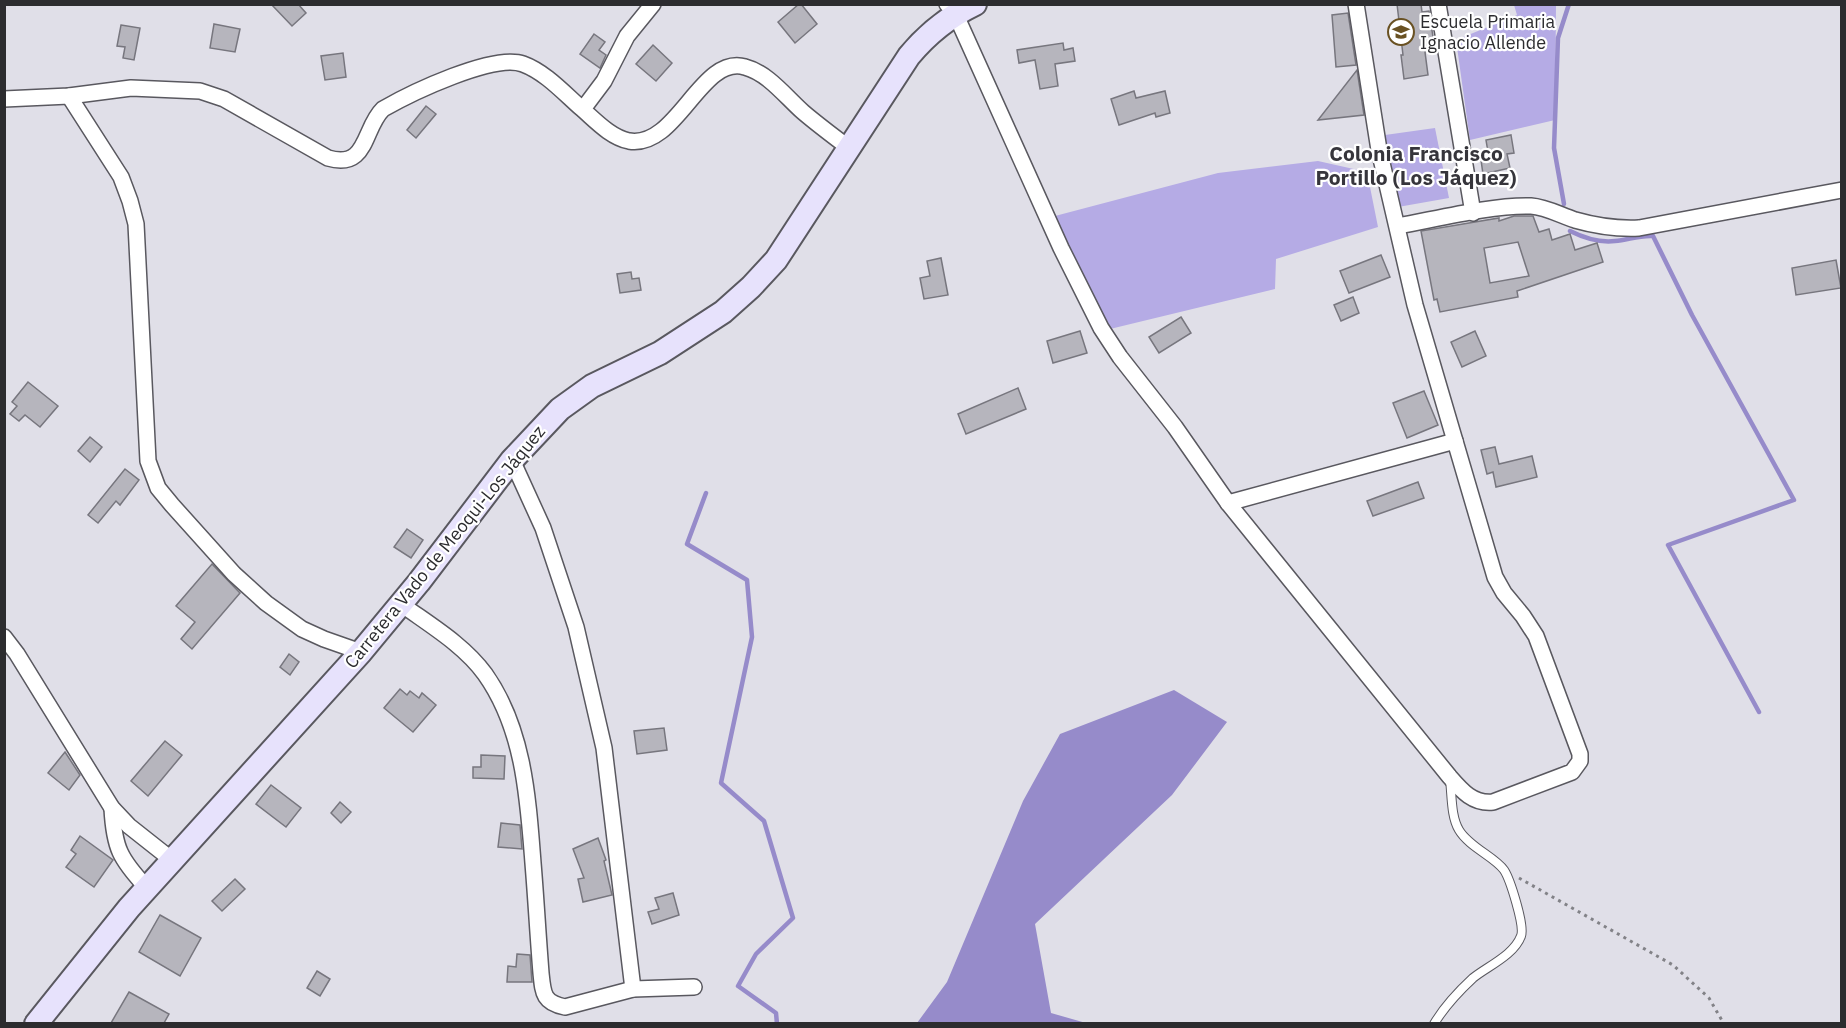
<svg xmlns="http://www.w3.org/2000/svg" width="1846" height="1028" font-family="'IBM Plex Sans',sans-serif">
<rect width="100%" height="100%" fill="#e0dfe8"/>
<g fill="#b5abe5">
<polygon points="1514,5 1556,5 1555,120 1470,140 1456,40 1517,15"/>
<polygon points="1435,128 1449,198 1398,207 1385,135"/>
<polygon points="1318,161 1367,172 1378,227 1276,259 1275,289 1110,329 1083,277 1055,216 1218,173"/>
</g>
<polygon fill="#968bca" points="1174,690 1227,722 1172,795 1035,924 1051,1013 1086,1023 917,1023 947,982 1023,801 1060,734"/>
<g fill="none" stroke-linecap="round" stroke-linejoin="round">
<g stroke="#968bca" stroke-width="4.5">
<polyline points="1564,204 1554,148 1558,38 1569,4"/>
<path d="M1570,231C1584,238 1598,243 1615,241C1628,240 1639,235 1653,236L1692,315L1794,500L1668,545L1759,712"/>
<polyline points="706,493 687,544 747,580 752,637 721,783 764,821 793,918 756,954 738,986 776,1013 777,1024"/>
</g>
</g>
<g fill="#b6b5bd" stroke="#77767e" stroke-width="1.5" fill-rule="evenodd">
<polygon points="271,4 298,4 306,13 292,26"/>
<polygon points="799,4 801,4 817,24 795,43 778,22"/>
<polygon points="1397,4 1421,4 1422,12 1429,11 1435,50 1425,52 1428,75 1404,79 1401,55 1403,55"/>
<polygon points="1348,13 1356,65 1336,67 1332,15"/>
<polygon points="214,24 240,29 235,52 210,48"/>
<polygon points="121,25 140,28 134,60 123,58 125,47 117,46"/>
<polygon points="594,34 605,42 599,50 606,55 600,68 580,54"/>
<polygon points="1063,43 1064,50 1073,48 1075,61 1055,64 1058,86 1040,89 1035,60 1019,63 1017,50"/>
<polygon points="653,45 672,63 656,81 636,64"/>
<polygon points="343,53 346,77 325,80 321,56"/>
<polygon points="1357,70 1364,115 1318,120"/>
<polygon points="1134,91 1136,98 1165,91 1170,113 1156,117 1155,113 1119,125 1111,99"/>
<polygon points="426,106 436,114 416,138 407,130"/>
<polygon points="1511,135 1514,153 1507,154 1510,168 1483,174 1481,160 1489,158 1486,140"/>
<path d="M1514,216H1533L1539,232L1549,229L1552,240L1570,234L1575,250L1597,243L1603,262L1517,291L1518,297L1440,312L1437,299L1434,300L1421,231L1499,218V221ZM1518,242L1529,276L1490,283L1484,248Z"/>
<polygon points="1381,255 1390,277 1349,293 1340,271"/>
<polygon points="941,258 948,295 924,299 920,278 930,276 927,261"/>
<polygon points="1836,260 1841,288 1796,295 1792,268"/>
<polygon points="631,272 632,279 639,278 641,290 620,293 617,274"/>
<polygon points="1353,297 1359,313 1341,321 1334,305"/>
<polygon points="1181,317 1191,333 1159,353 1149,337"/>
<polygon points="1080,331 1087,353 1053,363 1047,341"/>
<polygon points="1475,331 1486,356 1462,367 1451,342"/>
<polygon points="28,382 58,406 40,427 25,415 19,421 10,414 17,406 12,402"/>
<polygon points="1018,388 1026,409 966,434 958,414"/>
<polygon points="1424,391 1438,425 1407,438 1393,403"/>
<polygon points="90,437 102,447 90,462 78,451"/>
<polygon points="1495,447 1499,464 1532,456 1537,477 1496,487 1493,472 1487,474 1481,450"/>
<polygon points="125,469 139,480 120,505 116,501 98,523 88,515"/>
<polygon points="1418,482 1424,498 1373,516 1367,501"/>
<polygon points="407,529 423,540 411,558 394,547"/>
<polygon points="212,564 240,593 192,649 181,639 195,622 176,606"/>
<polygon points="289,654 299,662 290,675 280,667"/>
<polygon points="400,689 407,695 410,691 419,698 422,693 436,705 413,732 384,708"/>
<polygon points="664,728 667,750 637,754 634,731"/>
<polygon points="165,741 182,755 148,796 131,781"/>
<polygon points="65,752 80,775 69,790 48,773"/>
<polygon points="481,755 505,756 504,779 473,778 473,767 481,767"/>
<polygon points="271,785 301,808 286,827 256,804"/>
<polygon points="340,802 351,812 341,823 331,813"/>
<polygon points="501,823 520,825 522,849 498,847"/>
<polygon points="80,836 113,860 94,887 66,867 76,854 71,850"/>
<polygon points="598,838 606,860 604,861 612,895 583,902 578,879 584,878 573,849"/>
<polygon points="235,879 245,889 222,911 212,901"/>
<polygon points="673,893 679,915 652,924 648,912 659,909 655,898"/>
<polygon points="160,915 201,938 180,976 139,952"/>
<polygon points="517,954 530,955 532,982 507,982 508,966 516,967"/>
<polygon points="317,971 330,979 320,996 307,988"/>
<polygon points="129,992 169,1014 164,1023 111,1023"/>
</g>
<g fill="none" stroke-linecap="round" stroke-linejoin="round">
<defs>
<path id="lane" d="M1434,1024C1444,1007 1459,991 1473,978C1488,966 1514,955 1521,936C1525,926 1510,879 1504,870C1495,857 1469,847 1459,830C1451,817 1452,796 1450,780"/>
<g id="street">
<path d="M947,4L955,13L1061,248L1101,328L1120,357L1175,427L1228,503L1449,776C1462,791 1473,804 1493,802L1572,772L1580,761V754L1536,636L1523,616L1504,593L1495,577L1415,305L1379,150L1356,4"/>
<polyline points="1438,4 1473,213"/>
<polyline points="69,96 121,177 130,201 136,224 148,461 158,488 172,505 234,574 266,603 302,629 324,639 361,652"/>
<path d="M4,99L69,96L131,88L200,91L224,99L328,158C368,170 363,128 383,109C411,93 494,53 523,64C545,72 564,93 581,108C595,120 610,137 629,141C677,149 701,54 745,67C768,73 786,97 803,112C817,124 833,136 849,148"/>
<polyline points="583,109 604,81 627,36 653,4"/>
<path d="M1398,226C1437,219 1491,205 1531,206C1546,207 1560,215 1575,220C1596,226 1617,229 1639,228L1842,190"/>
<polyline points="512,460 543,528 576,627 604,748 633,989"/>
<polyline points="1228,503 1455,441"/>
<path d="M401,604C430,625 464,645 485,674C524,729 528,798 533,863C536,899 538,936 541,973C543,993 543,1003 565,1007L633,989L694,987"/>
<polyline points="4,637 17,654 112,808 129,826 172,860"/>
<path d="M112,808C114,848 120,859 147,888"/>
</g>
<path id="secondary" d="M36,1024L129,908L361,652L419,582L512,460L560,409L592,386L660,353L723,312L751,287L776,260L909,56C928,33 948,17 975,4"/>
</defs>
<use href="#lane" stroke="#59585f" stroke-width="10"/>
<use href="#street" stroke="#59585f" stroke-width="18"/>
<use href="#secondary" stroke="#59585f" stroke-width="26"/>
<polyline stroke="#828287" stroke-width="3" stroke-dasharray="3 4.5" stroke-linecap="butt" points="1519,878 1673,965 1709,998 1724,1024"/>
<use href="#lane" stroke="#fff" stroke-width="8"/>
<use href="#street" stroke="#fff" stroke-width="15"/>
<use href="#secondary" stroke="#e7e2fc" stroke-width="22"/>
</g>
<defs>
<symbol id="school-ring" viewBox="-11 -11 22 22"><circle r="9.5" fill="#fff" stroke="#695122" stroke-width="1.5"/><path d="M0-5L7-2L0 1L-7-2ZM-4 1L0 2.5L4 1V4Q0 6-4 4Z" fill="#695122"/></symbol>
</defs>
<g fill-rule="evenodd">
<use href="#school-ring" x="1386" y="17" width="30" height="30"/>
</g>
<g text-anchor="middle" stroke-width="4.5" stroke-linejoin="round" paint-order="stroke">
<g font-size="18" fill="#2c2c2f" stroke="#fff" text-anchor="start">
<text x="1420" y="28">Escuela Primaria<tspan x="1420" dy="21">Ignacio Allende</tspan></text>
</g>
<g font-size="18" fill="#2c2c2f" stroke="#fff">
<text transform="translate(445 547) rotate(-51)" y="6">Carretera Vado de Meoqui-Los Jáquez</text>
</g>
<g font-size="21" font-weight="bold" fill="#36353b" stroke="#fff">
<text x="1416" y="161">Colonia Francisco<tspan x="1416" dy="24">Portillo (Los Jáquez)</tspan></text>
</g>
</g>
<rect width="1846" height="1028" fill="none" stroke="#2c2c2f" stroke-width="12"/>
</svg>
